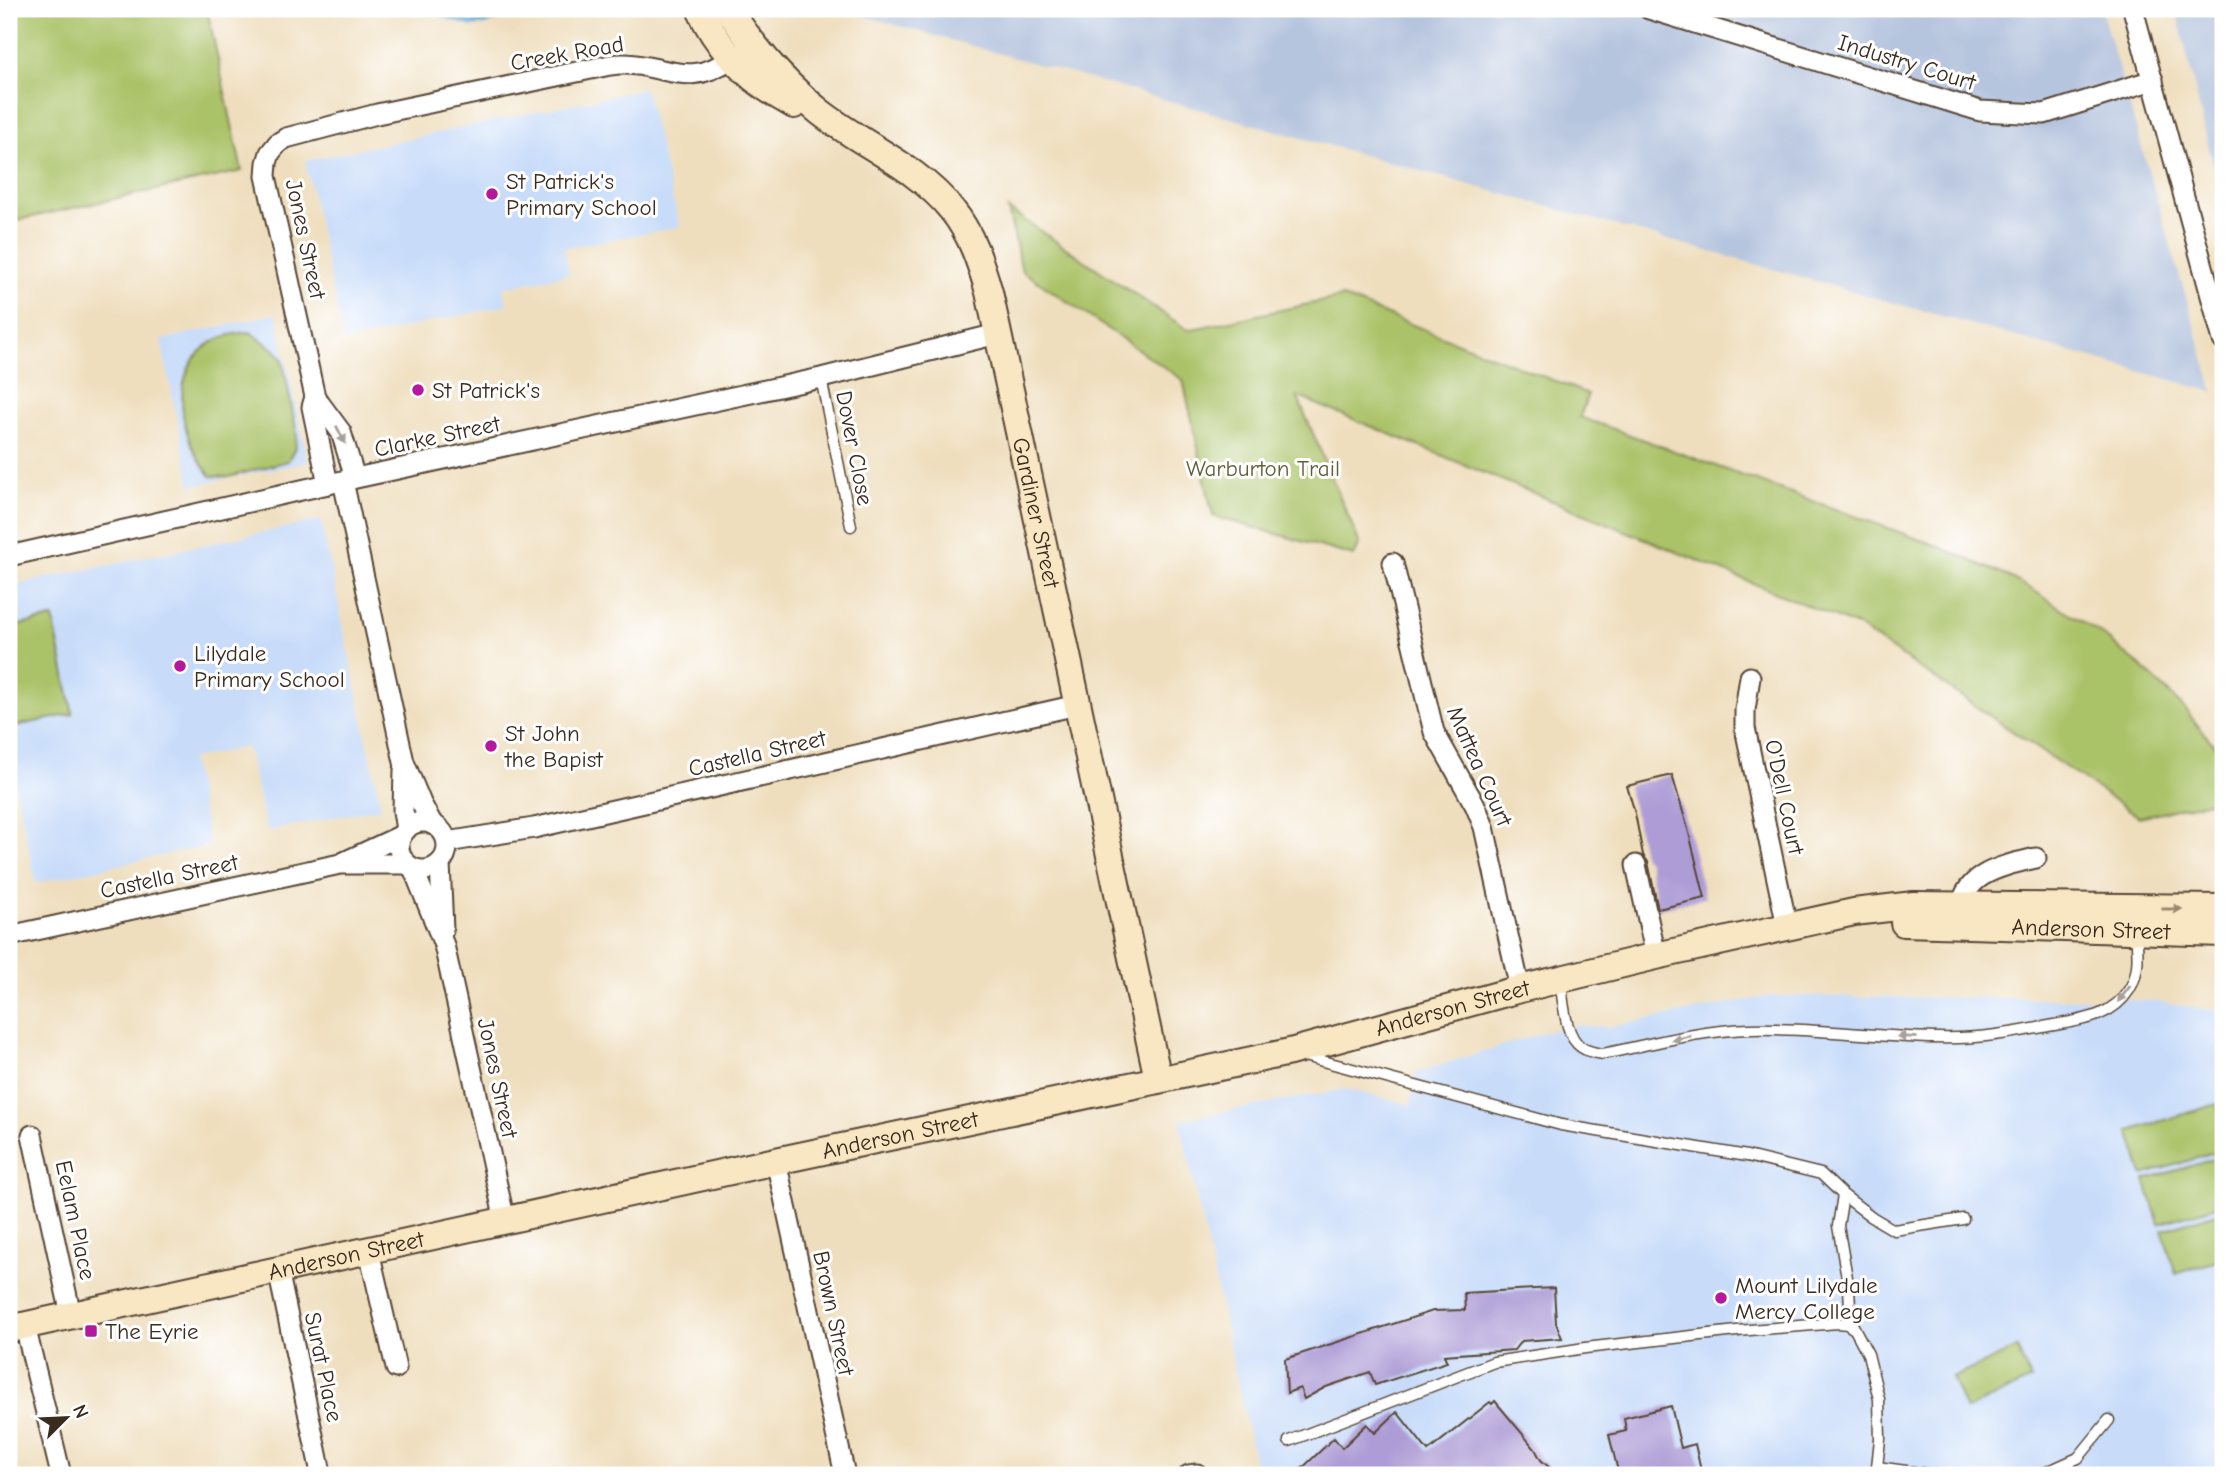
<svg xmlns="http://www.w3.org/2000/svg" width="2232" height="1484" font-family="'Comic Neue',sans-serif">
<rect width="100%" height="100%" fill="#fff"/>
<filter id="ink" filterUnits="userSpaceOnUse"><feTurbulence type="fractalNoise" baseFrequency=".0143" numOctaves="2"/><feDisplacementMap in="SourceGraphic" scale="14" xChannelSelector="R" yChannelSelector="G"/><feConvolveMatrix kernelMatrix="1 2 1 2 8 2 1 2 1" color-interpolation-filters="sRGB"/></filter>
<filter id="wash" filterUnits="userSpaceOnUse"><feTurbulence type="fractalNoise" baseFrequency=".00686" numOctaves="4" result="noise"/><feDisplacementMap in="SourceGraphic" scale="28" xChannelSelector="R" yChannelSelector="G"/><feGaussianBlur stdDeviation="1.57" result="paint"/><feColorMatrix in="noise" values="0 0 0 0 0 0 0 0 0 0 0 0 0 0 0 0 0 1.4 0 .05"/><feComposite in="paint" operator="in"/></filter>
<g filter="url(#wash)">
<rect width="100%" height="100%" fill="#efdebd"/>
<g fill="#c8dcf9">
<polygon points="645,89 680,227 564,248 569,274 503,288 507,305 344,342 305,161"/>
<polygon points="276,314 308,462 191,486 161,340"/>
<polygon points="321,520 381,808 267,831 247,747 191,759 210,845 36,883 9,759 9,586"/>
<polygon points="1770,996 2113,999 2153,1001 2223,1012 2223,1475 1258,1475 1180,1120 1346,1089 1411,1105 1415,1073 1569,1025 1609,1027"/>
</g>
<g fill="#b6c5de">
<polygon points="839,9 2101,9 2214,392"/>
<polygon points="2176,9 2223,9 2223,208"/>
</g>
<g fill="#aac268" stroke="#727643" stroke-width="2">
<polygon points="9,9 207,9 242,171 9,222"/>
<polygon points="1008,209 1188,330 1342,297 1588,394 1580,417 1935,545 2009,577 2033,590 2101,634 2143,668 2182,706 2223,756 2223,799 2139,817 1857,626 1297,396 1360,544 1354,556 1213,516 1183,380 1022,271"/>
<path d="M250,332L274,349L282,358L297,434L295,448L288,461L229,477L211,476C168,426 167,336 250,332Z"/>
<polygon points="53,618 73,714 15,726 9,695 9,627"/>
<polygon points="2217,1104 2223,1125 2223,1150 2143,1175 2129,1131"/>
<polygon points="2223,1156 2223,1204 2159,1224 2145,1180"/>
<polygon points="2223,1211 2223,1259 2176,1274 2162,1230"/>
<polygon points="2017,1348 2031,1380 1966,1410 1952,1378"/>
</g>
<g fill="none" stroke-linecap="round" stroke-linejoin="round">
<polyline stroke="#63abda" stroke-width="6" points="427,9 472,24 485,22 519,9"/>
</g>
<g id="blocks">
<g fill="#ad9cd6">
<polygon points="1672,775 1688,829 1705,898 1658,909 1648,862 1643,855 1635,813 1627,786"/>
<polygon points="1554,1288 1556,1323 1562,1338 1521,1341 1514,1350 1444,1355 1447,1362 1375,1385 1370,1372 1326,1387 1304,1399 1300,1388 1287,1393 1285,1359 1433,1311 1465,1310 1464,1293"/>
<polygon points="1495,1401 1535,1449 1541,1460 1558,1475 1295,1475 1334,1438 1342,1448 1367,1424 1375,1433 1397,1412 1428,1451 1490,1402 1492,1404"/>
<polygon points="1671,1406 1681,1448 1695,1444 1702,1475 1619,1475 1609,1435 1626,1431 1624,1418"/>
</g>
</g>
</g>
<g filter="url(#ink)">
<use href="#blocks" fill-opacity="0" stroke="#564536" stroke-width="2"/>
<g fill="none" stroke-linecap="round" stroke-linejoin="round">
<defs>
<g id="lane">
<polyline points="821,378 851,526"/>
<path d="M1560,982C1564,1001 1564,1035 1581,1047C1588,1052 1596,1053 1603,1054C1652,1044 1701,1030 1751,1029C1820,1027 1889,1040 1959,1038C1991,1037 2022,1031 2054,1025C2082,1020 2112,1017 2129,990C2140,973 2138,953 2136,933"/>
<polyline points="1304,1056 1561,1125 1747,1156 1821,1174 1843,1195 1872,1217 1894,1230 1963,1219"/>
<polyline points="1843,1195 1838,1226 1849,1289 1851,1322 1868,1354 1879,1399 1880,1439 1877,1467 1935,1475"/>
<polyline points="1289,1441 1494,1362 1585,1348 1737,1331 1838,1323 1847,1324 1853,1328"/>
<polyline points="2040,1475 2078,1458 2109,1420"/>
</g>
<g id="street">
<polyline points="1649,9 1980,111 2044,114 2153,80"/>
<polyline points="2133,9 2223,340"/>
<polyline points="315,397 312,407 328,484"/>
<path d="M355,478L341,432L315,397L266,176L267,163L270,153L278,143L286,138L377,114L610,65C658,58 685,93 731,58"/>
<polyline points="343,481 404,762 421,803 433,825"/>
<polyline points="9,556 328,484 821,378 997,334"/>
<polyline points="1393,563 1434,732 1475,805 1484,827 1520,989"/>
<polyline points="1750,677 1745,710 1745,728 1787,926"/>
<polyline points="404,770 403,811 406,830"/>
<circle cx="423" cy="846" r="24"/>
<polyline points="447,842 534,828 1077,705"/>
<polyline points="344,862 402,835"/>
<polyline points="440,863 443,930"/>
<polyline points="1636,865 1656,956"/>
<polyline points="413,868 444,945 505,1221"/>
<path d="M1960,916C1961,873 2002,866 2036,858"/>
<polyline points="9,936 340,864 407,864"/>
<polyline points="32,1135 71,1315"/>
<polyline points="776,1161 845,1475"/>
<polyline points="369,1251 396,1368"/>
<polyline points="278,1270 321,1473"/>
<polyline points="25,1326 61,1475"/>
<polyline points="1189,1475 1197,1474"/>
</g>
<g id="secondary">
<path d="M700,9C719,52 753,83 794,105"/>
<path id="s1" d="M728,9C754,48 782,82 820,112C862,145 918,167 952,210C971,233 981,264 989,292L1158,1079"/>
<path id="s2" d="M1904,923L2223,933"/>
<path id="s3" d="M9,1329L776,1161L1290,1052L1520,989L1656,956L1854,912L1914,905L2223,908"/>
</g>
</defs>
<use href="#lane" stroke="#564536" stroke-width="13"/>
<use href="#street" stroke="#564536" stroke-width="23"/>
<use href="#secondary" stroke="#564536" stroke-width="30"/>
<use href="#lane" stroke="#fff" stroke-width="10"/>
<use href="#street" stroke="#fff" stroke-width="19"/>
<use href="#secondary" stroke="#f9e7c3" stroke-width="26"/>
</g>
<defs><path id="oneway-solid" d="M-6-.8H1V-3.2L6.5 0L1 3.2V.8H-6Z" transform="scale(1.75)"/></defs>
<g fill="#a79f9a">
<use href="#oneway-solid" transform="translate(341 435) rotate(63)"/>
<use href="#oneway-solid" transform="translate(2124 994) rotate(128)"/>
<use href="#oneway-solid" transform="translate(1907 1037) rotate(-177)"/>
<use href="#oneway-solid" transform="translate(1681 1038) rotate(168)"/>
</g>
<use fill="#9a8870" href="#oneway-solid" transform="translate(2172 909)"/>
</g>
<g fill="#b5179e" stroke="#fff" stroke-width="2.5">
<circle cx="492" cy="194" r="7"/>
<circle cx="418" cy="390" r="7"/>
<circle cx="180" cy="666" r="7"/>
<circle cx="491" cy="746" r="7"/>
<circle cx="1721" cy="1298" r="7"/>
<rect x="84" y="1324" width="14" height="14" rx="3.5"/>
</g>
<g text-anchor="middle" stroke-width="6" stroke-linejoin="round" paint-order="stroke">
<g font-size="23" fill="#3b2a1e" stroke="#fff">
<text transform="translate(567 53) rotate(-10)" y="8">Creek Road</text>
<text transform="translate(1907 62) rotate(17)" y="8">Industry Court</text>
<text transform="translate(306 239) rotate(78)" y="8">Jones Street</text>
<text transform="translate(437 436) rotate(-12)" y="8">Clarke Street</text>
<text transform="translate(855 448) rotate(79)" y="8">Dover Close</text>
<text dy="8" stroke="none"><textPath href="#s1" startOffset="620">Gardiner Street</textPath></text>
<text transform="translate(757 753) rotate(-13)" y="8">Castella Street</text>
<text transform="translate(1480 766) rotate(66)" y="8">Mattea Court</text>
<text transform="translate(1785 797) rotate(78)" y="8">O'Dell Court</text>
<text transform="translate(169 876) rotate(-12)" y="8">Castella Street</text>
<text dy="8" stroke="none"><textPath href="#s2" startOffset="187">Anderson Street</textPath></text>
<text dy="8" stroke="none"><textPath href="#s3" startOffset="1479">Anderson Street</textPath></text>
<text transform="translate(498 1078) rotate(78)" y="8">Jones Street</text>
<text dy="8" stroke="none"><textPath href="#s3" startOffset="912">Anderson Street</textPath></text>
<text transform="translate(76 1220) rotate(78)" y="8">Eelam Place</text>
<text dy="8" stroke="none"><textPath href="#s3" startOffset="345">Anderson Street</textPath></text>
<text transform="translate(834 1313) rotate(78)" y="8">Brown Street</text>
<text transform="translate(324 1367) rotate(78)" y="8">Surat Place</text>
</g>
<g font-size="23" fill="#3b2a1e" stroke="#fff" text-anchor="start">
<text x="506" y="189">St Patrick's<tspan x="506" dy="26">Primary School</tspan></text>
<text x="432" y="398">St Patrick's</text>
<text x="194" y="661">Lilydale<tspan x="194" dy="26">Primary School</tspan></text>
<text x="505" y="741">St John<tspan x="505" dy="26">the Bapist</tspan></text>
<text x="1735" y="1293">Mount Lilydale<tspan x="1735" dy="26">Mercy College</tspan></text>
<text x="105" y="1339">The Eyrie</text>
</g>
<g font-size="23" fill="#625f38" stroke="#fff">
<text x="1263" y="476">Warburton Trail</text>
</g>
</g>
<rect width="2232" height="1484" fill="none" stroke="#fff" stroke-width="35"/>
<g transform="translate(66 1418) rotate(66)" stroke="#ffffff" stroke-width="5" paint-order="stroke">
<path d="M0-5L12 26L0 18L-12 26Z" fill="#3b2a1e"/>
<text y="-10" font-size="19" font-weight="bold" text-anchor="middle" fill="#3b2a1e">N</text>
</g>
</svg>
